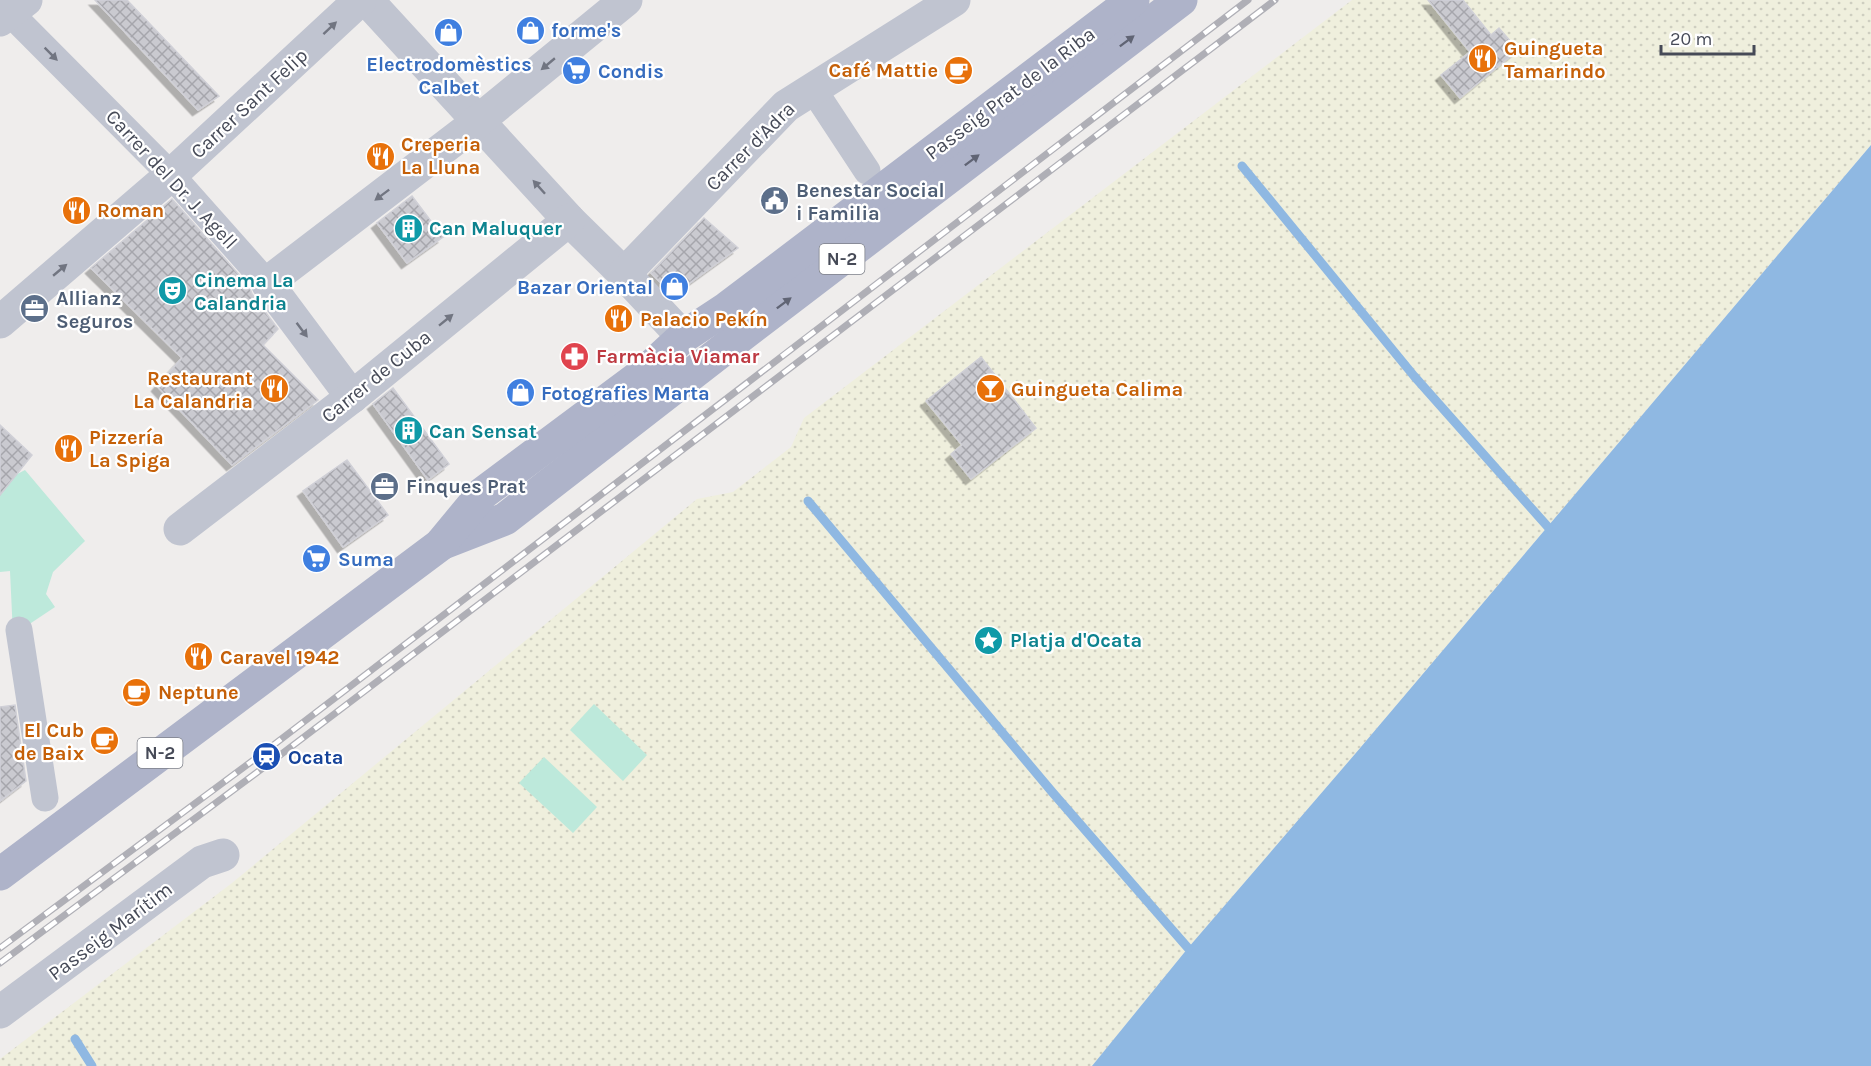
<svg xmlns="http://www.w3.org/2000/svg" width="1871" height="1066" font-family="Karla,sans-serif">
<defs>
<pattern id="sand-dots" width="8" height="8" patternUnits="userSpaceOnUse" patternTransform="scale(1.5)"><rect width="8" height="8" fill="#efefdd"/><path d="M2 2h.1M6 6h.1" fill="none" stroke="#cecec0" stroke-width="1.8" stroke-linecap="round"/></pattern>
<pattern id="building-cross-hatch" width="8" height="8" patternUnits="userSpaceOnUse" patternTransform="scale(1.5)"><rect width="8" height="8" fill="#cacad0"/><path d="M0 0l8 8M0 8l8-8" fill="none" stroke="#a6a6ac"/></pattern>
<filter id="shadow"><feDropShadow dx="-5.5" dy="5.5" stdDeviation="0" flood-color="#0004"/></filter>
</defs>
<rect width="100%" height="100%" fill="#efedec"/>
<polygon fill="url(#sand-dots)" points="1352,0 1871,0 1871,145 1355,754 1188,948 1092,1066 0,1066 0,1059 232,883 697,499 733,492 791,447 804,418"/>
<g fill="#bde9db">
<polygon points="25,470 85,541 53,572 46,594 55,607 13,635 10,571 0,572 0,483"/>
<polygon points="594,704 647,755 623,781 570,730"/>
<polygon points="544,757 597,807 573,833 519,783"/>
</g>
<polygon fill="#8fb8e2" points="1871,145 1871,1066 1092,1066 1188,948 1355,754"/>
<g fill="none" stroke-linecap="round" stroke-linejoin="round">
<g stroke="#8fb8e2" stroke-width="9">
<polyline points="1242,166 1414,376 1548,527"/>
<polyline points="808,501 1053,793 1188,948"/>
<polyline points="75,1039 92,1066"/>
</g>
</g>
<g fill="url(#building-cross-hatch)" stroke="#d0d0d7" stroke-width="1.5" filter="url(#shadow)">
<polygon points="95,0 127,0 219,96 198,110"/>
<polygon points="1428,0 1463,0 1491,35 1499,28 1518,50 1460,98 1441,75 1470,52"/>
<polygon points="412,196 443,237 407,263 377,223"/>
<polygon points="172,199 249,286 252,294 278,329 263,345 318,400 232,465 157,386 182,358 91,268"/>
<polygon points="704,218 738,248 673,295 651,273"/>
<polygon points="981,357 1036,428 971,479 951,454 962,445 926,401"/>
<polygon points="393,388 449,464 428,480 373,404"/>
<polygon points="0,425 32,455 0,495"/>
<polygon points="347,460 388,515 343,547 303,491"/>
<polygon points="15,705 26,781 0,801 0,707"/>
</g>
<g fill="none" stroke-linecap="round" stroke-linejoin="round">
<g stroke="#c0c4d0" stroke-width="27">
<polyline points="0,3 171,175 267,283"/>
<polyline points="813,89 867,171"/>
<polyline points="19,630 45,798"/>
</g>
<g stroke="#c0c4d0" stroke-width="33">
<polyline points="367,0 569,220 624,274 683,337"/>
<polyline points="0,20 26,0"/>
<polyline points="624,274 786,106 954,0"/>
<polyline points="0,322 171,175 360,0"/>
<polyline points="352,397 267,283 467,130 626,0"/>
<polyline points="180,529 352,397 569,220"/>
<polyline points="0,1012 202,862 223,855"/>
</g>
<g stroke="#aeb3c9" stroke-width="33">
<polyline points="441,544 505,519 746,332 1181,0"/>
<polyline points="0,874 440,545 483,493 644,373 683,337 727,308 1133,0"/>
</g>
<defs>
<g id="rail">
<polyline points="0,948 263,753 1248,0"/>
<polyline points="0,963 271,762 1275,0"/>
</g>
</defs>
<use href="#rail" stroke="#afafb6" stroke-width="7"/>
<use href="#rail" stroke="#fff" stroke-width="4.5" stroke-dasharray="14" stroke-linecap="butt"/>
</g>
<defs><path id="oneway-solid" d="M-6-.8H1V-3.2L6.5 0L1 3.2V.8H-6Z" transform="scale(1.5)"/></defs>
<g fill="#717581">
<use href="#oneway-solid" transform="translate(330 28) rotate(-43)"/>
<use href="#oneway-solid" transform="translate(51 54) rotate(45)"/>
<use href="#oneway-solid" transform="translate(548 64) rotate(140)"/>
<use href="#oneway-solid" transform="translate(539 187) rotate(-132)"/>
<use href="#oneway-solid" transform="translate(382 195) rotate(143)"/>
<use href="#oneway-solid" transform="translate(60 270) rotate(-40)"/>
<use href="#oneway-solid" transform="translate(446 320) rotate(-39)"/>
<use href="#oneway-solid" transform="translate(302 330) rotate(53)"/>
</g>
<g fill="#606474">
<use href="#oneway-solid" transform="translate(1127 41) rotate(-37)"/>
<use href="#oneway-solid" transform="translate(972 160) rotate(-37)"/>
<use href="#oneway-solid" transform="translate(784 303) rotate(-37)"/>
</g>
<defs>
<symbol id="shop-disc" viewBox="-11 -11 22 22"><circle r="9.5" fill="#3f7fe0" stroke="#fff"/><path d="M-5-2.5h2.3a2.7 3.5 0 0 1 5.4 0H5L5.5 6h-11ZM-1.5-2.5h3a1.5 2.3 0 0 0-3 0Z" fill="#fff"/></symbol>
<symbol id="restaurant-disc" viewBox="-11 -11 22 22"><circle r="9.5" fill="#e8710a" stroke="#fff"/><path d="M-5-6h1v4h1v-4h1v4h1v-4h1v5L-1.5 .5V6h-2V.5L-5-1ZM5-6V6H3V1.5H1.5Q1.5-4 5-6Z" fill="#fff"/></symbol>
<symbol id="cafe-disc" viewBox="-11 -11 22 22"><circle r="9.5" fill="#e8710a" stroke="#fff"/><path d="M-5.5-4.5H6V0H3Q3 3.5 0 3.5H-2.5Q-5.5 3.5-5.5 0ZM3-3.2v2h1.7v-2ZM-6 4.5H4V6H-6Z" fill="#fff"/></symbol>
<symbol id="supermarket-disc" viewBox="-11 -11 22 22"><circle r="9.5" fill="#3f7fe0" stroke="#fff"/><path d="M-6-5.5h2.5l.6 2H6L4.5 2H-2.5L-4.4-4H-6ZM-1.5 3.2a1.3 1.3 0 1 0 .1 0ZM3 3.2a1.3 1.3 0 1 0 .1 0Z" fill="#fff"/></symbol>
<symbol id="civic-disc" viewBox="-11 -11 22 22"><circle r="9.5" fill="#5c6f8a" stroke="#fff"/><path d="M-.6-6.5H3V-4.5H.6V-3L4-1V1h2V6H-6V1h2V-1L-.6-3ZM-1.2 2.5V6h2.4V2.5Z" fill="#fff"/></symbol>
<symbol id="building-disc" viewBox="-11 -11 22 22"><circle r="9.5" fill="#0f9aa8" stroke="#fff"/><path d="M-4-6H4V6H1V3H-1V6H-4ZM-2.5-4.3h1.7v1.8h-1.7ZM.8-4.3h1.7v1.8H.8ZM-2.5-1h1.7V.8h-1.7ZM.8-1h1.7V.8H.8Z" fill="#fff"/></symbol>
<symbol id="theatre-disc" viewBox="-11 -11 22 22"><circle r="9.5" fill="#0f9aa8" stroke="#fff"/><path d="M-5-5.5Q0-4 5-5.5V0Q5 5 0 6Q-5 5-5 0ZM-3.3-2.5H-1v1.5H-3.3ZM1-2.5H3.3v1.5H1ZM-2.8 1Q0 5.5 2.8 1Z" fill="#fff"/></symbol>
<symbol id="office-disc" viewBox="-11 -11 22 22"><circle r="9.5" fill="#5c6f8a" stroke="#fff"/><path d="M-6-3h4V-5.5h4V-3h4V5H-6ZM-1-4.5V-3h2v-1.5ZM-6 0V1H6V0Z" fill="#fff"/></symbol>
<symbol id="pharmacy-disc" viewBox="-11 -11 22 22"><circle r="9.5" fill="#e0444e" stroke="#fff"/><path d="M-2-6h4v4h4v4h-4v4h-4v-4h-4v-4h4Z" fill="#fff"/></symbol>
<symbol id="bar-disc" viewBox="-11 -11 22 22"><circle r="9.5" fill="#e8710a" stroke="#fff"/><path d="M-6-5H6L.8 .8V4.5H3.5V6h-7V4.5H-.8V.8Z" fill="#fff"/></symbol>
<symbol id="sight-disc" viewBox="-11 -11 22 22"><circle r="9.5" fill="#0f9aa8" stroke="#fff"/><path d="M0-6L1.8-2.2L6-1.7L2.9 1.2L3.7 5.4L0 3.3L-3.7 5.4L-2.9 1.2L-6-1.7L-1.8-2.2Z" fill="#fff"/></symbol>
<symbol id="station-disc" viewBox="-11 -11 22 22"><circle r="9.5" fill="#1a4fb4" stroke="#fff"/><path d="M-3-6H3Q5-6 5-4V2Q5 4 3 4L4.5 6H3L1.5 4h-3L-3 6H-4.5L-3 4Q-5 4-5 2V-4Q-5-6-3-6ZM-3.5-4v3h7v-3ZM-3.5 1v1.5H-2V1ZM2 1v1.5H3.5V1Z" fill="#fff"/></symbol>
</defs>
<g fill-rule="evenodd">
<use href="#shop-disc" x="514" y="14" width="33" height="33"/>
<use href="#shop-disc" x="432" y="16" width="33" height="33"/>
<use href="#restaurant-disc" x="1466" y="42" width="33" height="33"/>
<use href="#cafe-disc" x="942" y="54" width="33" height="33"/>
<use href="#supermarket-disc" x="560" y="54" width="33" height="33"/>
<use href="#restaurant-disc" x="364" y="140" width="33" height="33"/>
<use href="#civic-disc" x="758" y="184" width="33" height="33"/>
<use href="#restaurant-disc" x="60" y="194" width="33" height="33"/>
<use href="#building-disc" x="392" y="212" width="33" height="33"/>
<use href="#shop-disc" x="658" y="270" width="33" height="33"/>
<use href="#theatre-disc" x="156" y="274" width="33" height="33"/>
<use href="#office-disc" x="18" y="292" width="33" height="33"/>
<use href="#restaurant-disc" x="602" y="302" width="33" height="33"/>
<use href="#pharmacy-disc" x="558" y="340" width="33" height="33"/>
<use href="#restaurant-disc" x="258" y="372" width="33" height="33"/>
<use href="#bar-disc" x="974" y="372" width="33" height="33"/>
<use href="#shop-disc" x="504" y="376" width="33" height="33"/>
<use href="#building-disc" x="392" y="414" width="33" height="33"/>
<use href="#restaurant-disc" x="52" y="432" width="33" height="33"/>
<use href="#office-disc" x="368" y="470" width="33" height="33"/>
<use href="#supermarket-disc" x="300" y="542" width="33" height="33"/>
<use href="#sight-disc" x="972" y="624" width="33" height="33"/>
<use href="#restaurant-disc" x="182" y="640" width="33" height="33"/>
<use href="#cafe-disc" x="120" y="676" width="33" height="33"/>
<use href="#cafe-disc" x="88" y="724" width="33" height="33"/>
<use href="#station-disc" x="250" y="740" width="33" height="33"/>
</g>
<g text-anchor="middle" stroke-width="4.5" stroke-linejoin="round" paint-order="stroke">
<g fill="#fff" stroke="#7e8089" stroke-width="1.5">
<rect x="819.5" y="244" width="45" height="30" rx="4.5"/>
<rect x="137.5" y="738" width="45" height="30" rx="4.5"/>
</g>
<g font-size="18" font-weight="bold" fill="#464a57">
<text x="842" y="265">N-2</text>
<text x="160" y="759">N-2</text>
</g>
<g font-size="20" font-weight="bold" fill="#366cbe" stroke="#fff" text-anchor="start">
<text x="551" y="37">forme's</text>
<text x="449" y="71" text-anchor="middle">Electrodomèstics<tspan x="449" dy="23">Calbet</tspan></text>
<text x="598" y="78">Condis</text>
<text x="653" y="294" text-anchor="end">Bazar Oriental</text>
<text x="541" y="400">Fotografies Marta</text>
<text x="338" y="566">Suma</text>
</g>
<g font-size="20" font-weight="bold" fill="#c56008" stroke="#fff" text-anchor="start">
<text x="1504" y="55">Guingueta<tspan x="1504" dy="23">Tamarindo</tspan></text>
<text x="938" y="77" text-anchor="end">Café Mattie</text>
<text x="401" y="151">Creperia<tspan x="401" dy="23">La Lluna</tspan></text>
<text x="97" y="217">Roman</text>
<text x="640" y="326">Palacio Pekín</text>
<text x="253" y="385" text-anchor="end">Restaurant<tspan x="253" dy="23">La Calandria</tspan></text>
<text x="1011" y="396">Guingueta Calima</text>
<text x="89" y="444">Pizzería<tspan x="89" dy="23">La Spiga</tspan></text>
<text x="220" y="664">Caravel 1942</text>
<text x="158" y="699">Neptune</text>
<text x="84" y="737" text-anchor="end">El Cub<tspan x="84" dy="23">de Baix</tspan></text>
</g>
<g font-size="20" fill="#464a57" stroke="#fff">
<text transform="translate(1010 93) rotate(-37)" y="7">Passeig Prat de la Riba</text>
<text transform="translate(249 103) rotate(-43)" y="7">Carrer Sant Felip</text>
<text transform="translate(750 146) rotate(-45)" y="7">Carrer d'Adra</text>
<text transform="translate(172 179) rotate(47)" y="7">Carrer del Dr. J. Agell</text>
<text transform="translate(376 376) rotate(-39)" y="7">Carrer de Cuba</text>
<text transform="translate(110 931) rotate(-37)" y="7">Passeig Marítim</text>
</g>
<g font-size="20" font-weight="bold" fill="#4e5e75" stroke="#fff" text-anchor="start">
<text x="796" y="197">Benestar Social<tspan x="796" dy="23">i Familia</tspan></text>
<text x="56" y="305">Allianz<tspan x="56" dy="23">Seguros</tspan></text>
<text x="406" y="493">Finques Prat</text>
</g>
<g font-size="20" font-weight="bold" fill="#0d838f" stroke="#fff" text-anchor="start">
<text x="429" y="235">Can Maluquer</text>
<text x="194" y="287">Cinema La<tspan x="194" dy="23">Calandria</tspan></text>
<text x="429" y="438">Can Sensat</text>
<text x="1010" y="647">Platja d'Ocata</text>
</g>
<g font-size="20" font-weight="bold" fill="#be3a42" stroke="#fff" text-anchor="start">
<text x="596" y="363">Farmàcia Viamar</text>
</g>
<g font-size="20" font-weight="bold" fill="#164399" stroke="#fff" text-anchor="start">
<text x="288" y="764">Ocata</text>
</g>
</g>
<path d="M1661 45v9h93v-9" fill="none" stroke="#464a57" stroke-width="3"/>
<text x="1670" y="45" font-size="18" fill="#464a57" stroke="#ffffff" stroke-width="4.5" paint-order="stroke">20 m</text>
</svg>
